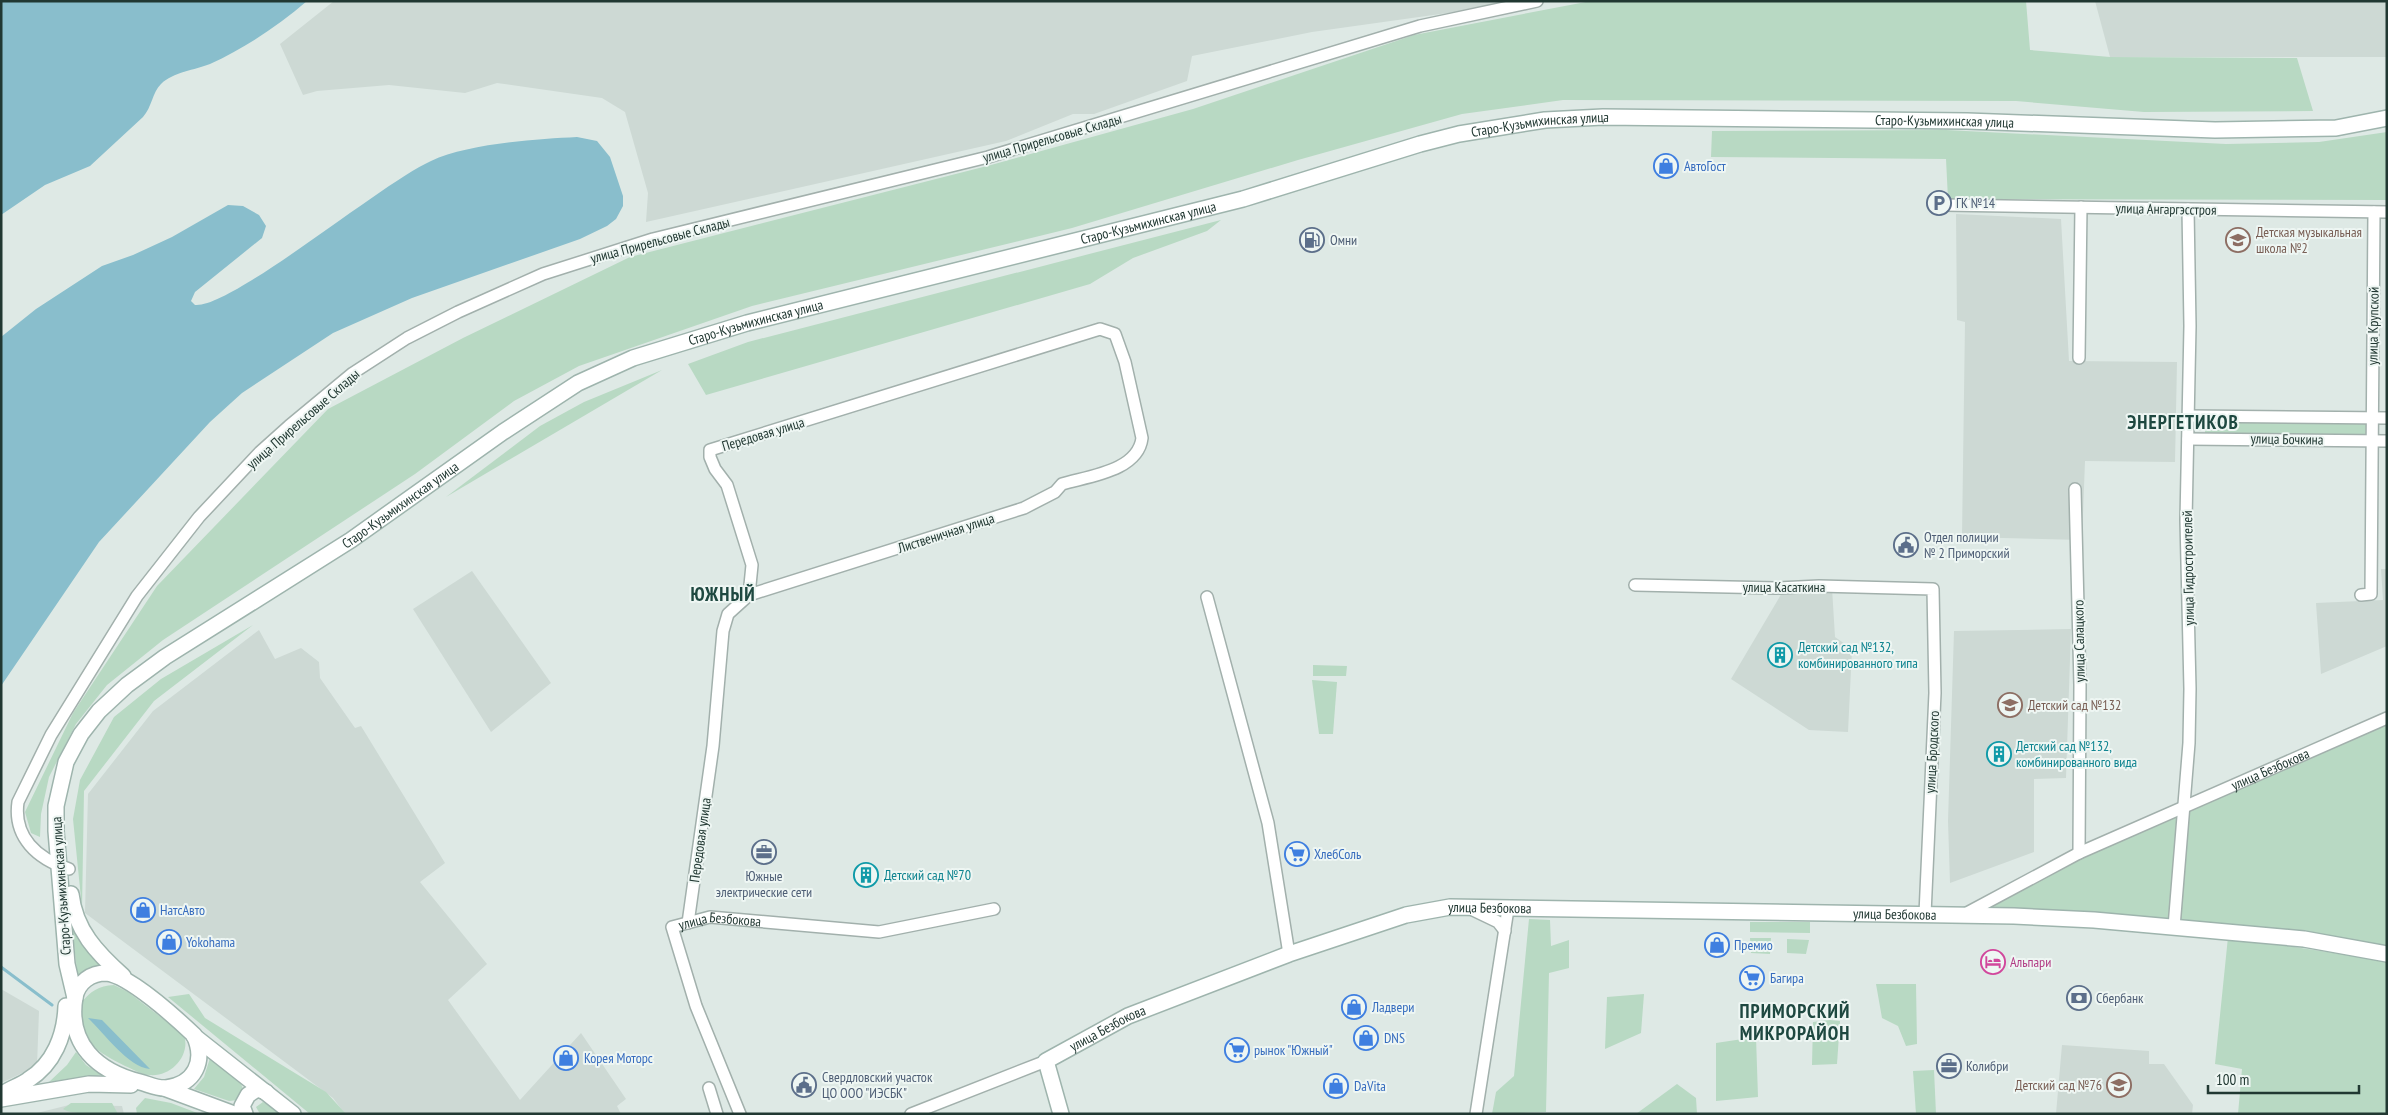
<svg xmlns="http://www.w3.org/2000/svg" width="2388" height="1115" font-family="'PT Sans Narrow',sans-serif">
<rect width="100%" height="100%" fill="#dee9e5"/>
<g fill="#cdd9d4">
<polygon points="334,1 1513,1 1469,10 1312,32 1192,56 1187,81 1094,114 1073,114 1006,141 646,222 648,193 625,112 602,98 497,83 465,93 389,85 317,91 303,95 280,44"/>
<polygon points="2095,1 2387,1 2387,57 2110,57"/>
<polygon points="1956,214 2061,219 2069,361 2177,362 2175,462 2085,461 2082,540 1962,537 1965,322 1957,320"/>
<polygon points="2381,569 2387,569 2387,646 2321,674 2316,603 2383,600"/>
<polygon points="472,571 551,683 491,732 413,609"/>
<polygon points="1786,586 1832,588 1835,637 1852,649 1848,732 1809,730 1731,679"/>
<polygon points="2071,629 2066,778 2034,779 2034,852 1950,883 1948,821 1954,631"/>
<polygon points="259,630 275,659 301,648 319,662 320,678 355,728 361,726 445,863 420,882 487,964 448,1000 520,1100 581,1033 626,1099 617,1106 621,1114 345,1114 333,1098 85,913 88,794 153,711"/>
<polygon points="1,989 39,1011 37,1066 1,1083"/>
<polygon points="2062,1045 2149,1051 2149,1064 2164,1064 2193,1105 2192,1114 2056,1114"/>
<polygon points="69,1105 122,1106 124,1114 33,1114"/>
</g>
<g fill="#b8d9c3">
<polygon points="1591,1 2026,1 2030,50 2110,57 2297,58 2313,111 2144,112 2016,101 1563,100 1462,114 1298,160 1072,228 752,306 579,366 514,401 415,474 163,640 107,685 76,724 49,777 41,814 40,837 31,833 25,812 73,713 157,586 328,409 463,338 630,257 991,165 1193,109 1414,35"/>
<polygon points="1946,130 2226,144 2319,142 2387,132 2387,200 1948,199 1946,159 1711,157 1712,131"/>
<polygon points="1221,220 1207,231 1133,258 1090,284 706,395 688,364 748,342"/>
<polygon points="662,370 446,497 540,426 584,402"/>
<polygon points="2366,418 2366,435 2205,436 2205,419"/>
<polygon points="253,625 154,701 84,791 82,908 73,819 80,780 114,717 161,679"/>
<polygon points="1313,665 1347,666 1346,676 1313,676"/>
<polygon points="1312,680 1337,682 1333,734 1319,734"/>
<polygon points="2387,717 2387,954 1965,914 2012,887"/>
<polygon points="1529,919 1550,920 1551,946 1569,940 1569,968 1549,973 1546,1112 1492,1114 1496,1092 1514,1076"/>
<polygon points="1750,922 1810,922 1810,933 1750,932"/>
<polygon points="74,925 106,968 78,980 72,926"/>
<polygon points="2228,937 2387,961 2387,1114 2238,1114 2242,1069 2215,1064"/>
<polygon points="1750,938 1771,938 1770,954 1751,953"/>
<polygon points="1787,939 1809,940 1806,954 1787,953"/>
<polygon points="1876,984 1916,984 1917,1044 1906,1046 1898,1026 1882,1018"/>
<path d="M114,985L128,992L184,1035C191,1055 171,1077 150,1075C142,1075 133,1069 125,1066C92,1049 81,1042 81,1003C91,991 98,986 114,985Z"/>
<polygon points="189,994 205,1018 326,1092 346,1114 310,1114 168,997"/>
<polygon points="1644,994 1641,1033 1605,1049 1607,997"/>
<polygon points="1830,1020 1840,1021 1837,1064 1812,1065 1813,1022"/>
<polygon points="1756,1037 1758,1097 1716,1101 1716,1043"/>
<polygon points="76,1052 86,1065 101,1075 49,1082 67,1065"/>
<polygon points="210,1058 241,1084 244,1091 238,1100 229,1101 194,1089 204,1077"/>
<polygon points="1934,1070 1936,1114 1916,1114 1913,1071"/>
<polygon points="1677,1084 1696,1098 1697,1114 1636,1114"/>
<polygon points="145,1098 171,1103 200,1114 137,1114 136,1108"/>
<polygon points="263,1102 283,1114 260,1114 256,1107"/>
<path d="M71,1103H112L118,1114C106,1114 71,1115 63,1109Z"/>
</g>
<g fill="#89becc">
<path d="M1,1H307C278,26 245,48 210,64C195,70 173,72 161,84C152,93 152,107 143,117L90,166L45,185L1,215Z"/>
<path d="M577,137L597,141L610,157L623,196V206L616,219L607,226L580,239L412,298L333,333L242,393L210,422L99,542L1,686V337L36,309L102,266L133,255L172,237L228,205L243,206L259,215L266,226L262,238L195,292L191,301L195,305C231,309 383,182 431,161C467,144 536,139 577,137Z"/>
<path d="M88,1018L102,1020L150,1069C128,1067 105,1034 88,1018Z"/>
</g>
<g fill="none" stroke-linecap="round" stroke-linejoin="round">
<polyline stroke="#89becc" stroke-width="3" points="1,967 52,1005"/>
<defs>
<g id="street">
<polyline points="1945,205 2387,212"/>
<polyline points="2079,358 2081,207"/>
<polyline points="2188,416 2387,418"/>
<polyline points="2188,439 2387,441"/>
<polyline points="2075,489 2080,685 2079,853"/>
<polyline points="1635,585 1776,588 1819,586 1933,589 1935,693 1925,914"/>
<polyline points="2361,595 2371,594 2374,212"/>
<polyline points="1207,597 1268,823 1289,954"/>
<path d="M69,869C37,859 13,837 18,802L51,735L137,596L199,517L260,452L289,426L353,373L407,338L458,312L543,274L653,239L988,157L1420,26L1537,1"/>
<polyline points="1473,910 1498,922 1505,931"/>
<path id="s1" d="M1965,914L2079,853L2387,718"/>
<path d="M688,923L713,746L723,631L728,614L749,595L752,565L727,485L715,469L710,457V450L1100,329L1115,334L1125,362L1142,438C1138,471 1089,476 1062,484L1055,492L1024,508L749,595"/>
<polyline points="2174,927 2189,743 2190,689 2186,520 2190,326 2188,209"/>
<polyline points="709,1088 717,1114"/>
<path id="s2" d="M740,1114L696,1006L672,927L710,917L879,932L994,909"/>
<polyline points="911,1114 1046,1061"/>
<polyline points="1476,1114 1508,909"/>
</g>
<g id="secondary">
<path d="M71,894C75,930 97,953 123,976"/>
<path d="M106,973C129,975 176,1018 194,1035C206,1061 195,1084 166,1088C158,1089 148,1084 140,1082C97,1071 67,1044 75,997C78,982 91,973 106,973Z"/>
<path id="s3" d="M75,998L67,964L56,831V806L66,762L81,734L99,711L127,685L165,657L351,540L503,432L578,383L633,358L747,323L1243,199L1420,144L1459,134L1545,120L1603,117L1967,121L2215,130L2336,128L2387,118"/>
<polyline points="194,1036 293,1114"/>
<polyline points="164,1088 234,1114"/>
<path d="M4,1093C12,1088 21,1085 28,1080C54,1064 65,1035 66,1006"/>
<polyline points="1,1099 89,1084 131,1085"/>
<polyline points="245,1114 242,1106 248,1095 257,1089 266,1092"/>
<path id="s4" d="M1061,1114L1046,1061L1128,1016L1289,954L1406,915L1450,907L2014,916L2094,920L2304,939L2387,954"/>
</g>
</defs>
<use href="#street" stroke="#a2b0ac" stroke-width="14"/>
<use href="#secondary" stroke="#9eb4ad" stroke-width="18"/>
<use href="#street" stroke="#fff" stroke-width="11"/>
<use href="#secondary" stroke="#fff" stroke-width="15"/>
</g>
<defs>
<symbol id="shop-ring" viewBox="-11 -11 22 22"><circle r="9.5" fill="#eef6f3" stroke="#3f7fe0" stroke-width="1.5"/><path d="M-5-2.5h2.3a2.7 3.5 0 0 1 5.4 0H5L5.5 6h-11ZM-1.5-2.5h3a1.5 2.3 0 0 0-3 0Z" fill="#3f7fe0"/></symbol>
<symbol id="parking-ring" viewBox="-11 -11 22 22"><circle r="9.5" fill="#eef6f3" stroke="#5c6f8a" stroke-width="1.5"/><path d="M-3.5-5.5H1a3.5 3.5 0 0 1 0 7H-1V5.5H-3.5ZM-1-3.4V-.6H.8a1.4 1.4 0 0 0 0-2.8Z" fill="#5c6f8a"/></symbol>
<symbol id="fuel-ring" viewBox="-11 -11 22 22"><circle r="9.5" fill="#eef6f3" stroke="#5c6f8a" stroke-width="1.5"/><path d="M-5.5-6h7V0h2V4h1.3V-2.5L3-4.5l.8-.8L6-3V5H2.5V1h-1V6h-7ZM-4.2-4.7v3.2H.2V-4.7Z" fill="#5c6f8a"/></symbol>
<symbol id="school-ring" viewBox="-11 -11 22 22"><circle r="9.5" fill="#eef6f3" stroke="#8d6e63" stroke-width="1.5"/><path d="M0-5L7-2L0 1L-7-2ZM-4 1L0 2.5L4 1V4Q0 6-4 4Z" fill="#8d6e63"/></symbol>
<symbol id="civic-ring" viewBox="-11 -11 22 22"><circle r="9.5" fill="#eef6f3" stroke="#5c6f8a" stroke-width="1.5"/><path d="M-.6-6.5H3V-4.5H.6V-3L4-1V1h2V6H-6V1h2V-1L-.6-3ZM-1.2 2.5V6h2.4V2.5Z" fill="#5c6f8a"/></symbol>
<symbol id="building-ring" viewBox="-11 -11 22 22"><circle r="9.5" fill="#eef6f3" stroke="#0f9aa8" stroke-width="1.5"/><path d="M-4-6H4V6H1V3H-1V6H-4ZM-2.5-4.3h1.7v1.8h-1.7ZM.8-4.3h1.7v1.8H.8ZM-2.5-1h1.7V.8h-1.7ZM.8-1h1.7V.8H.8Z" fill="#0f9aa8"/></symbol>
<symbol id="office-ring" viewBox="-11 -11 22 22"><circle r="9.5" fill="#eef6f3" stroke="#5c6f8a" stroke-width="1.5"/><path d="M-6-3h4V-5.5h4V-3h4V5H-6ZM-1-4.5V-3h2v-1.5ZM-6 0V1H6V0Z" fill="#5c6f8a"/></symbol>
<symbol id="supermarket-ring" viewBox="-11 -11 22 22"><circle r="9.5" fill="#eef6f3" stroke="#3f7fe0" stroke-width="1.5"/><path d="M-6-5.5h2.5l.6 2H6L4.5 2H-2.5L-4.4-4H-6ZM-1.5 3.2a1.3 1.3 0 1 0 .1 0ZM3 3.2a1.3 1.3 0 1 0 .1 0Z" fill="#3f7fe0"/></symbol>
<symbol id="hotel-ring" viewBox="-11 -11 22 22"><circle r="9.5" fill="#eef6f3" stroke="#d1479c" stroke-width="1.5"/><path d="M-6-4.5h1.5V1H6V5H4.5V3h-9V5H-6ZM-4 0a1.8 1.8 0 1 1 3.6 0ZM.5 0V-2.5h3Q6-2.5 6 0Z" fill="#d1479c"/></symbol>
<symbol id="bank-ring" viewBox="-11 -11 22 22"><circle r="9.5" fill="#eef6f3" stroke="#5c6f8a" stroke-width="1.5"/><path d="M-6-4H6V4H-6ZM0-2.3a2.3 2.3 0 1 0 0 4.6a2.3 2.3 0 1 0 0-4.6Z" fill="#5c6f8a"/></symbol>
</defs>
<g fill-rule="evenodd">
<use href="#shop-ring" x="1652" y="152" width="28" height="28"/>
<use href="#parking-ring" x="1925" y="189" width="28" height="28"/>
<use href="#fuel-ring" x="1298" y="226" width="28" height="28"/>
<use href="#school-ring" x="2224" y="226" width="28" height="28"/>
<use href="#civic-ring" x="1892" y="531" width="28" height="28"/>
<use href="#building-ring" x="1766" y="641" width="28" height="28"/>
<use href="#school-ring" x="1996" y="691" width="28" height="28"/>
<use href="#building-ring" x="1985" y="740" width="28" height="28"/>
<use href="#office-ring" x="750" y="838" width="28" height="28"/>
<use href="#supermarket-ring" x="1283" y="840" width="28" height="28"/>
<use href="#building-ring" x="852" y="861" width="28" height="28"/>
<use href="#shop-ring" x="129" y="896" width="28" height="28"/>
<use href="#shop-ring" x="155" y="928" width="28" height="28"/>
<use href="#shop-ring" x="1703" y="931" width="28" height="28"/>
<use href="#hotel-ring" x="1979" y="948" width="28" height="28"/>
<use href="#supermarket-ring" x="1738" y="964" width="28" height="28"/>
<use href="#bank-ring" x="2065" y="984" width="28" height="28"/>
<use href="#shop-ring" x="1340" y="993" width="28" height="28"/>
<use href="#shop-ring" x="1352" y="1024" width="28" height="28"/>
<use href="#supermarket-ring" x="1223" y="1036" width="28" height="28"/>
<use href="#shop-ring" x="552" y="1044" width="28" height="28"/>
<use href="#office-ring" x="1935" y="1052" width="28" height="28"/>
<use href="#civic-ring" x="790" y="1071" width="28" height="28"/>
<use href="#school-ring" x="2105" y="1071" width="28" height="28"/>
<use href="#shop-ring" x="1322" y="1072" width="28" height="28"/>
</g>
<g text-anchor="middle" stroke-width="4" stroke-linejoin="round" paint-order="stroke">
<g font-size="14" fill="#213832" stroke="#eef6f3">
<text dy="5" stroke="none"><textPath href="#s3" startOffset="2284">Старо-Кузьмихинская улица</textPath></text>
<text dy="5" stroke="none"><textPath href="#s3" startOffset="1879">Старо-Кузьмихинская улица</textPath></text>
<text transform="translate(1052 138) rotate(-16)" y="5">улица Прирельсовые Склады</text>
<text transform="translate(2166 209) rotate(1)" y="5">улица Ангаргэсстроя</text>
<text dy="5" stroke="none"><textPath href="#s3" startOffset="1474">Старо-Кузьмихинская улица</textPath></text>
<text transform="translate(660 240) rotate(-15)" y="5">улица Прирельсовые Склады</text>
<text dy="5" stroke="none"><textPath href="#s3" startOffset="1069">Старо-Кузьмихинская улица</textPath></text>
<text transform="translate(2373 326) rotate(-89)" y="5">улица Крупской</text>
<text transform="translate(303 419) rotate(-41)" y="5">улица Прирельсовые Склады</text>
<text transform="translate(763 434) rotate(-17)" y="5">Передовая улица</text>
<text transform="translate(2287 439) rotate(1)" y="5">улица Бочкина</text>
<text dy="5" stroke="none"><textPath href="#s3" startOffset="665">Старо-Кузьмихинская улица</textPath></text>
<text transform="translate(946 533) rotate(-18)" y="5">Лиственичная улица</text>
<text transform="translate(2188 568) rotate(-91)" y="5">улица Гидростроителей</text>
<text x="1784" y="592">улица Касаткина</text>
<text transform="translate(2079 641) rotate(-91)" y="5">улица Салацкого</text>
<text transform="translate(1932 752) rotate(-87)" y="5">улица Бродского</text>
<text dy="5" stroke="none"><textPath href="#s1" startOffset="338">улица Безбокова</textPath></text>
<text transform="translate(700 840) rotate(-82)" y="5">Передовая улица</text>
<text transform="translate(61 886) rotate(-94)" y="5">Старо-Кузьмихинская улица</text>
<text dy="5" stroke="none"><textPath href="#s4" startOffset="529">улица Безбокова</textPath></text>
<text dy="5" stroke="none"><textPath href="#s4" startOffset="934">улица Безбокова</textPath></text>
<text dy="5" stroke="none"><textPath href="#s2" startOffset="248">улица Безбокова</textPath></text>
<text dy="5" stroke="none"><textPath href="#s4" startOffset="125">улица Безбокова</textPath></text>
</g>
<g font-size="14" fill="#366cbe" stroke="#eef6f3" text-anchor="start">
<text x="1684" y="171">АвтоГост</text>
<text x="1314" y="859">ХлебСоль</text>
<text x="160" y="915">НатсАвто</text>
<text x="186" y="947">Yokohama</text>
<text x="1734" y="950">Премио</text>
<text x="1770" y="983">Багира</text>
<text x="1372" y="1012">Ладвери</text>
<text x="1384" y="1043">DNS</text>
<text x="1254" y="1055">рынок "Южный"</text>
<text x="584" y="1063">Корея Моторс</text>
<text x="1354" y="1091">DaVita</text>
</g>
<g font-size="14" fill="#4e5e75" stroke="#eef6f3" text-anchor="start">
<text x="1956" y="208">ГК №14</text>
<text x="1330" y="245">Омни</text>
<text x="1924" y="542">Отдел полиции<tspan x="1924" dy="16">№ 2 Приморский</tspan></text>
<text x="764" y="881" text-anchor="middle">Южные<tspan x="764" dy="16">электрические сети</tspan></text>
<text x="2096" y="1003">Сбербанк</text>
<text x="1966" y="1071">Колибри</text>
<text x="822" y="1082">Свердловский участок<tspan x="822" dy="16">ЦО ООО "ИЭСБК"</tspan></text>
</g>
<g font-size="14" fill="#785e54" stroke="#eef6f3" text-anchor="start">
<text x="2256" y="237">Детская музыкальная<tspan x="2256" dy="16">школа №2</tspan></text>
<text x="2028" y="710">Детский сад №132</text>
<text x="2102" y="1090" text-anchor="end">Детский сад №76</text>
</g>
<g font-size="14" fill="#0d838f" stroke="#eef6f3" text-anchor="start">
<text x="1798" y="652">Детский сад №132,<tspan x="1798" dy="16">комбинированного типа</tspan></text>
<text x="2016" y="751">Детский сад №132,<tspan x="2016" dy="16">комбинированного вида</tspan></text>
<text x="884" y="880">Детский сад №70</text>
</g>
<g font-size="14" fill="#b23c85" stroke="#eef6f3" text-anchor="start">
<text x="2010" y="967">Альпари</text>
</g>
<g font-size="19" font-weight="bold" letter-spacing="1" fill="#1e4840" stroke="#eef6f3">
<text x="2183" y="429">ЭНЕРГЕТИКОВ</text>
<text x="723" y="601">ЮЖНЫЙ</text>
<text x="1795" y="1018">ПРИМОРСКИЙ<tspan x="1795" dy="22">МИКРОРАЙОН</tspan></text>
</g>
</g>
<rect width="2388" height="1115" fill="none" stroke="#213832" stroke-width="5"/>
<path d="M2208 1085v8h151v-8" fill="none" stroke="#213832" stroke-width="2.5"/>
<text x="2216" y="1085" font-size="15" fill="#213832" stroke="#eef6f3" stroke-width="4" paint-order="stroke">100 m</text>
</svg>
